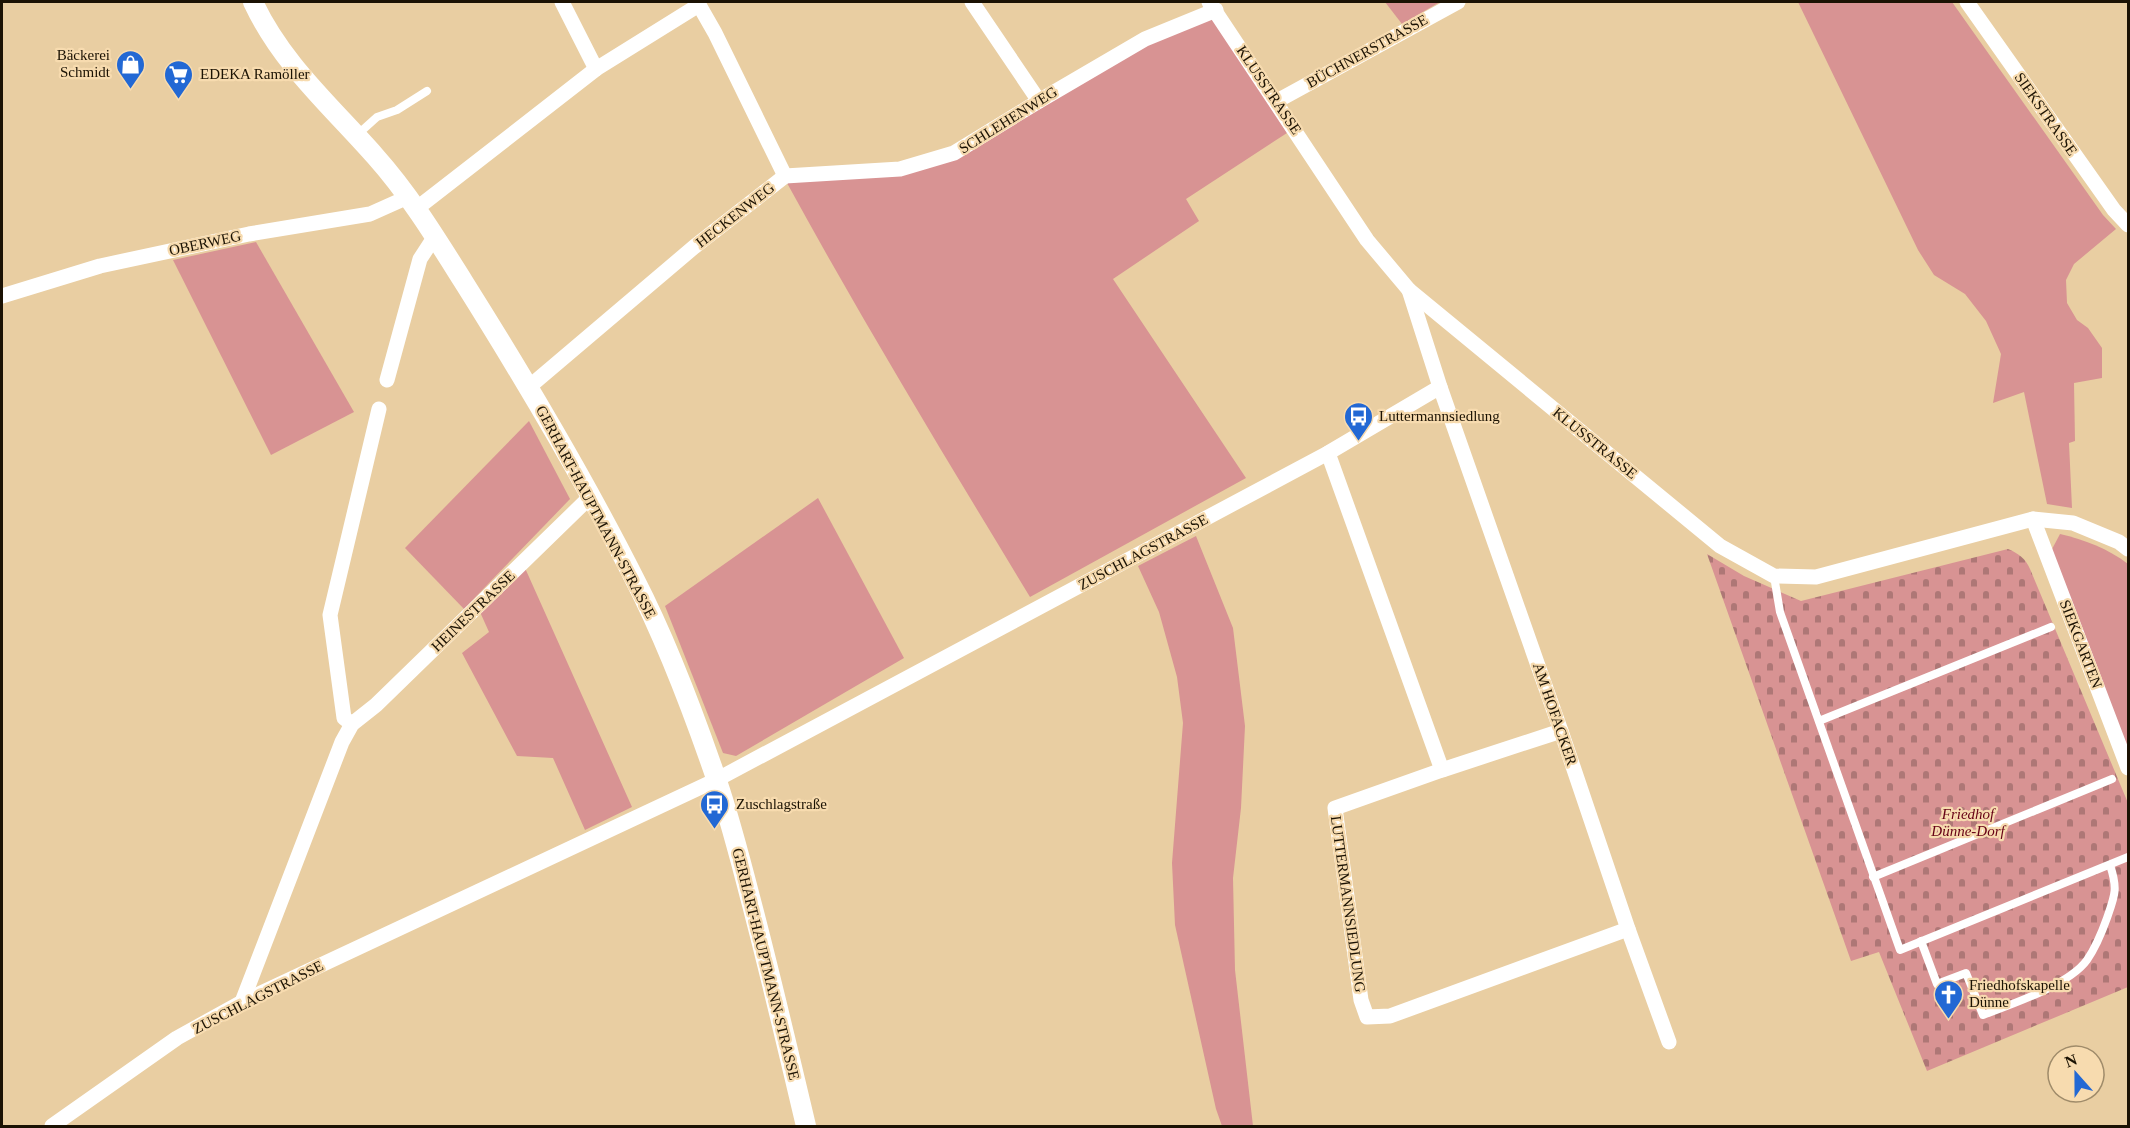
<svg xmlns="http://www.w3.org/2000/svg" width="2130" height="1128" font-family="'Times New Roman',serif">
<defs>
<pattern id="cemetery-stones" width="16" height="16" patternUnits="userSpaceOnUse" patternTransform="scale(1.5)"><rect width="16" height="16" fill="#d89393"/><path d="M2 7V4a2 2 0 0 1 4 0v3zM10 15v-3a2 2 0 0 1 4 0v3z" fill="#ae7776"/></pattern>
</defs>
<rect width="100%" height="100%" fill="#e9cea2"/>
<g fill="#d89393">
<polygon points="1385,2 1440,2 1402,24"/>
<polygon points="1798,2 1952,2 2103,215 2116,229 2074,264 2066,280 2067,303 2077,320 2088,328 2102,348 2102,378 2074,383 2075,441 2069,443 2072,508 2047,504 2024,392 1993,403 2001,354 1986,321 1965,294 1934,275 1918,250"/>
<path d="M1213,18L1287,133L1186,199L1199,221L1113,279L1246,478L1030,597C947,460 864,324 787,183L901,173L1148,43Z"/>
<polygon points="256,242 354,412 271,455 173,260"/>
<polygon points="529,421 570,499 464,609 405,548"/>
<polygon points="818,498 904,658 736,756 723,753 665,606"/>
<path d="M2060,534C2085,540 2107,548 2128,564V751L2051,551Z"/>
<polygon points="1196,536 1233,628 1245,726 1241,808 1233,878 1235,970 1253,1126 1222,1126 1216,1109 1175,925 1172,863 1183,723 1177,677 1159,612 1138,566"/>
<polygon points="525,568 632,807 585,830 553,758 517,756 462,653 489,632 480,612"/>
</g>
<path fill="url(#cemetery-stones)" d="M2008,549C2018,553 2026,559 2030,569L2128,803V987L1927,1071L1879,952L1851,961L1707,554L1744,576L1801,601Z"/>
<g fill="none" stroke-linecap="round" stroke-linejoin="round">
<g stroke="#fff" stroke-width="8">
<polyline points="357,135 377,117 397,110 427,91"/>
<polyline points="1774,576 1780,612 1900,950 2128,857"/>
<polyline points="1819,721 2051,627"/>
<polyline points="1873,877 2112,779"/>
<path d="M1921,941L1937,984L1966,973L1983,1015C2012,1004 2069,985 2087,960C2096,947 2102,932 2107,918C2115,895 2118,889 2110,865"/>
</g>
<g stroke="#fff" stroke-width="15">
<polyline points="562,2 596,69"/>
<polyline points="699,2 699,5 715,33 785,176"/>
<polyline points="972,2 1039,101"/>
<polyline points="1209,2 1367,240 1409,290 1720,546 1774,576 1816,577 2033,519 2073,523 2119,542 2128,549"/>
<polyline points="1967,2 2114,210 2128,225"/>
<polyline points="1277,101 1458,2"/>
<polyline points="785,176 900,169 954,153 1039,101 1145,39 1216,10"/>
<polyline points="416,209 596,69 699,5"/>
<polyline points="2,296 100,266 249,234 370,214 408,197"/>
<polyline points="387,380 420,259 435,236"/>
<polyline points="529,387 694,247 785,176"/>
<polyline points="1440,387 1561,731 1628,929 1669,1042"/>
<polyline points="1328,453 1442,770"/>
<polyline points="2033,519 2128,768"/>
<polyline points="352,724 344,718 330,615 379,409"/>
<polyline points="1561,731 1442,770 1335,808 1361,1000 1367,1017 1390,1016 1628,929"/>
<polyline points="242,1002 342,742 352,724 376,705 590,497"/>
<polyline points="52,1126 177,1038 242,1002 716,780 1328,453 1440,387 1409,290"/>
</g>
<path stroke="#fff" stroke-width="20" d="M253,2C282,64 331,106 375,156C409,194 436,238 463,281C524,378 583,477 635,580C667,642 694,714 717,781C730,819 740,858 750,897C770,973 788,1050 806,1126"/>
</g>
<defs>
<symbol id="shop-pin" viewBox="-11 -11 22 30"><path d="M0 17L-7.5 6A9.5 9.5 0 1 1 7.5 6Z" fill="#2268d4" stroke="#f7dbaf"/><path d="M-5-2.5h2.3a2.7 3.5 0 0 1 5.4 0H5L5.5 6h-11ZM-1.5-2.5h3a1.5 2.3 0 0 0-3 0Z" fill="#fff"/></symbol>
<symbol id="supermarket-pin" viewBox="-11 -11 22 30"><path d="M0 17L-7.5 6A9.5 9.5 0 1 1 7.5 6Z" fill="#2268d4" stroke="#f7dbaf"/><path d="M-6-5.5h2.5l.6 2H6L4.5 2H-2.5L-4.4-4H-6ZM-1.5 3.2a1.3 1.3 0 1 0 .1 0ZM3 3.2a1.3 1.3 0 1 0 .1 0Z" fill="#fff"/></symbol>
<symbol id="bus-pin" viewBox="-11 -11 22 30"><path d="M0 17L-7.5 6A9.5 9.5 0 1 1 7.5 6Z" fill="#2268d4" stroke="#f7dbaf"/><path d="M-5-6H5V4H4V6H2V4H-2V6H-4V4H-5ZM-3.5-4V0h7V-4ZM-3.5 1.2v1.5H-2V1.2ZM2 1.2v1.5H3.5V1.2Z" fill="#fff"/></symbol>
<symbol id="church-pin" viewBox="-11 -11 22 30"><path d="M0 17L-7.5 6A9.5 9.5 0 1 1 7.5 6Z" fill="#2268d4" stroke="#f7dbaf"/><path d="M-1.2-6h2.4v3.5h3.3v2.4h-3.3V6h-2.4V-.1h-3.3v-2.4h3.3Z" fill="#fff"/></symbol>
</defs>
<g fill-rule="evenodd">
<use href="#shop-pin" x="114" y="48" width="33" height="45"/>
<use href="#supermarket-pin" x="162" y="58" width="33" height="45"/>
<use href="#bus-pin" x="1342" y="400" width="33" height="45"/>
<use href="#bus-pin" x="698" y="788" width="33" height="45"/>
<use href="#church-pin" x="1932" y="978" width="33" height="45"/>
</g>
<g text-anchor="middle" stroke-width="4.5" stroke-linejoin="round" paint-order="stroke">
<g font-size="15" fill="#1b1203" stroke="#f7dbaf">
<text transform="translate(1367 51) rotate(-29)" y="5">BÜCHNERSTRASSE</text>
<text transform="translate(1269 90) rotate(56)" y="5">KLUSSTRASSE</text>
<text transform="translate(2046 114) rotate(55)" y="5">SIEKSTRASSE</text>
<text transform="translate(1008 120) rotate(-32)" y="5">SCHLEHENWEG</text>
<text transform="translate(735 215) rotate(-38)" y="5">HECKENWEG</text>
<text transform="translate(205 243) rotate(-12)" y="5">OBERWEG</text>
<text transform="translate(1595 443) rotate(39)" y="5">KLUSSTRASSE</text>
<text transform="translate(596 512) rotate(62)" y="5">GERHART-HAUPTMANN-STRASSE</text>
<text transform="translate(1143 552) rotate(-28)" y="5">ZUSCHLAGSTRASSE</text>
<text transform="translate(473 611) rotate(-44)" y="5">HEINESTRASSE</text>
<text transform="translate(2081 644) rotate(69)" y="5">SIEKGARTEN</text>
<text transform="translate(1555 714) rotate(71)" y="5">AM HOFACKER</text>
<text transform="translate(1348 904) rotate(82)" y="5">LUTTERMANNSIEDLUNG</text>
<text transform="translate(766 964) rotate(76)" y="5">GERHART-HAUPTMANN-STRASSE</text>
<text transform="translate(258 997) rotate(-27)" y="5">ZUSCHLAGSTRASSE</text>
</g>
<g font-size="15" fill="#1b1203" stroke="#f7dbaf" text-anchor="start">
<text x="110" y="60" text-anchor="end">Bäckerei<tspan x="110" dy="17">Schmidt</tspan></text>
<text x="200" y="79">EDEKA Ramöller</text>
<text x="1379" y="421">Luttermannsiedlung</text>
<text x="736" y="809">Zuschlagstraße</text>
<text x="1969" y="990">Friedhofskapelle<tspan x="1969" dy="17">Dünne</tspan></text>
</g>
<g font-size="15" font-style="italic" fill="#660015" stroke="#f7dbaf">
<text x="1968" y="819">Friedhof<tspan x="1968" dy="17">Dünne-Dorf</tspan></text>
</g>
</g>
<rect width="2130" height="1128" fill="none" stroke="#1b1203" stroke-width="6"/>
<g transform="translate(2076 1074) rotate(339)"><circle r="28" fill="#f7dbaf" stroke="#9f8b6a" stroke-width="1.5"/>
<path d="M0-4.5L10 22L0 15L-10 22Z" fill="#2268d4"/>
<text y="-9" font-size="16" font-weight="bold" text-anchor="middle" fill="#1b1203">N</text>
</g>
</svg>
